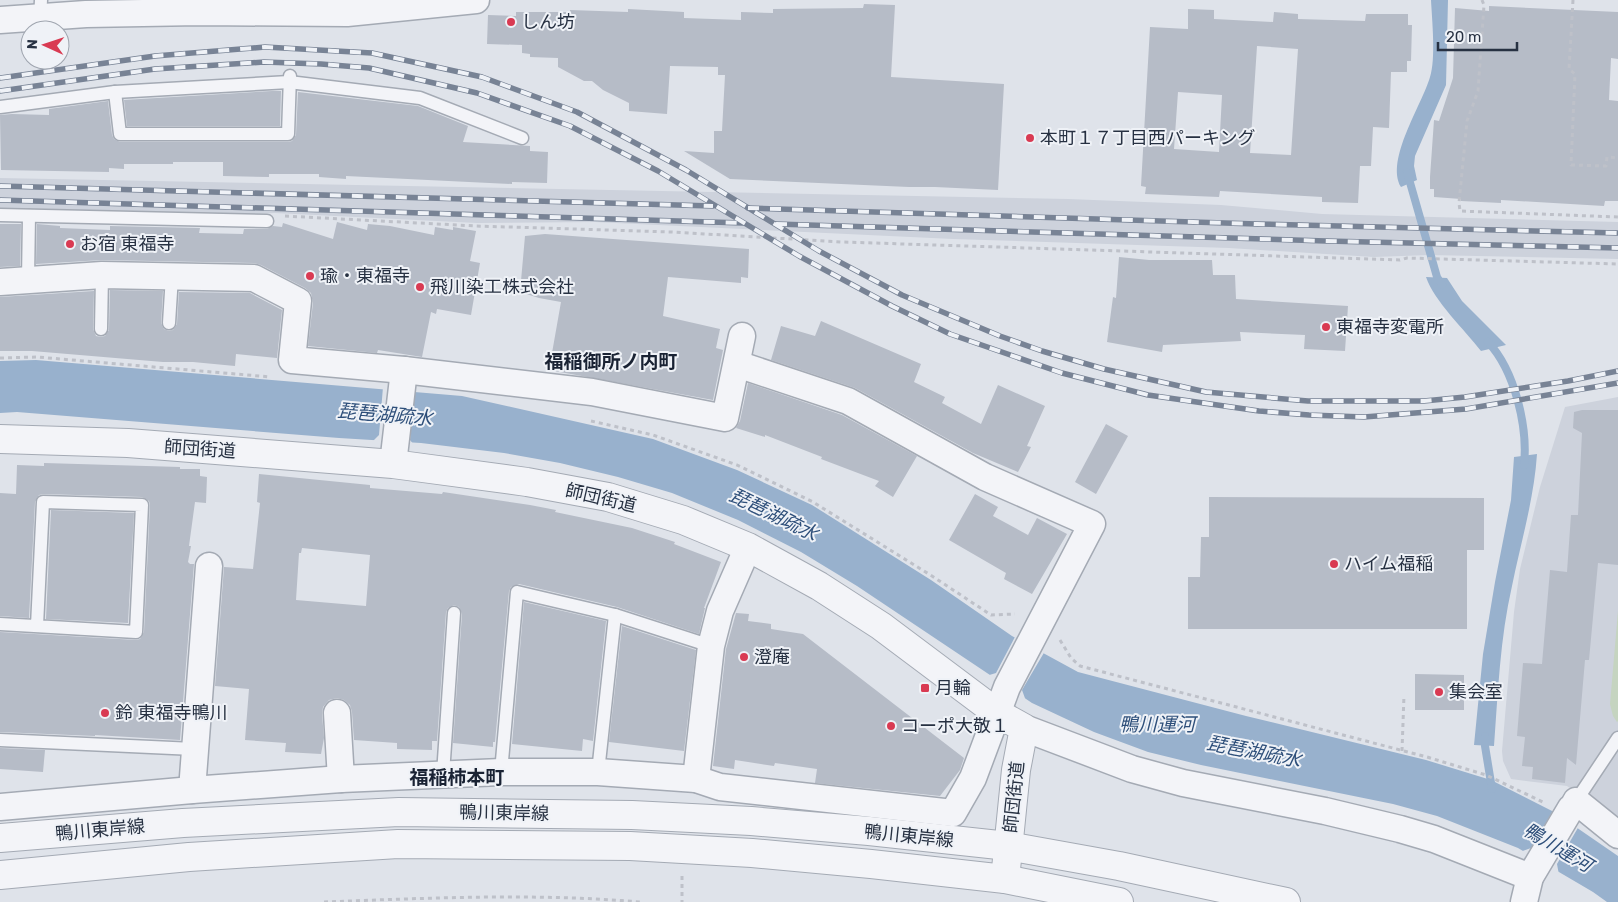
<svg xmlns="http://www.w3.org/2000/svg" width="1618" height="902" font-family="Rubik,'Noto Sans JP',sans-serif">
<rect width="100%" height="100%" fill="#dfe3ea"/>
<g fill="#cdd2dc">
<polygon points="0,178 1068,199 1221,205 1322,214 1618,222 1618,259 1429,255 1374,257 1229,248 953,239 595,222 477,223 275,213 216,215 0,209"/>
<polygon points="1618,397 1618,823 1567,786 1511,779 1503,761 1502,751 1514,612 1520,569 1540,487 1565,407"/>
</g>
<polygon fill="#c5d4c0" points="1618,611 1618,721 1617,722 1613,716 1610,704"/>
<g fill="#98b1cd">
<path d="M1431,0H1448L1446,85L1415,156L1414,166L1417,180L1401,187C1385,160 1422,105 1430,77C1436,59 1432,20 1431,0Z"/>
<path d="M1426,277L1447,278L1462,301L1506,345L1481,351C1465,330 1434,301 1426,277Z"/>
<polygon points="36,360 462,396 653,439 737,470 812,505 931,580 1012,636 1078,672 1246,716 1426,760 1491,780 1554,812 1618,856 1618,902 1607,902 1593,892 1518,848 1437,816 1393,804 1201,765 1148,752 1094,732 1032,703 857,586 801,552 738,520 672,493 618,477 560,463 504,453 421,443 339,438 17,412 0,413 0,361"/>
<path d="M1537,454C1534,499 1521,542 1512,586C1500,638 1498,693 1494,746L1474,745L1483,654L1495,582L1511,500L1514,457Z"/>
</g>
<g fill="#dfe3ea">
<polygon points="383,387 415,389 410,440 414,445 371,443 379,435"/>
<polygon points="1016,635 1045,651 1022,690 1026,701 986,676 996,673"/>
<polygon points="1554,809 1579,826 1557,864 1559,875 1520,852 1531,848"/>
</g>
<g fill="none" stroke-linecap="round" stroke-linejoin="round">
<g stroke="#98b1cd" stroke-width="8">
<polyline points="1407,172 1437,277 1442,285"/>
<path d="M1488,342C1515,371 1528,427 1524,465"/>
<polyline points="1485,736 1485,746 1492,789"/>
</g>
</g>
<g fill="#b6bcc7" fill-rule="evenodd">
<polygon points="864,4 895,5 891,77 1004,84 998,190 935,187 909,187 730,179 684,151 714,153 714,131 722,131 725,75 718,75 718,67 670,66 667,114 629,111 629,103 603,90 592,81 584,81 558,67 558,58 530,57 530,54 522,53 522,45 487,44 488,15 516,16 516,12 570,12 570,10 628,12 628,9 684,12 684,18 741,20 741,12 773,13 773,9 863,8"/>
<polygon points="1489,6 1618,12 1618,59 1611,58 1609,100 1618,101 1618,201 1605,201 1604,206 1501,200 1501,203 1461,201 1461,199 1434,197 1434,189 1430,189 1430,177 1434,120 1439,121 1453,78 1455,8 1489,11"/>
<path d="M1188,9L1214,10V19L1273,22L1274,12L1298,14V19L1365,21L1366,14H1408V25H1412L1411,61H1407V72H1391L1389,128L1373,127L1371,166H1360L1358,203L1322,202V197L1220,191L1219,197L1145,194L1146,187L1141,186L1150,27L1188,29ZM1257,46L1298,49L1291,155L1250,153ZM1178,92L1222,95L1219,152L1174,149Z"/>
<polygon points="272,91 281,91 280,126 127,126 124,100"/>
<polygon points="298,92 418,106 468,126 463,142 530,146 530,151 548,152 547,183 512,182 512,184 346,176 346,179 319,177 319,174 269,174 269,177 223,176 223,162 173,162 173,164 124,164 124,169 109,168 109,172 1,170 0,115 12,114 49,115 49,109 108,101 112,135 114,139 120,142 288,142 292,141 296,135"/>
<polygon points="337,222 367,230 368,224 390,226 434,235 435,227 453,230 453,227 476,231 470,261 480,263 471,315 437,309 436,314 431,312 422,357 378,350 377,353 308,346 313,303 311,293 305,288 261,265 254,263 102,260 36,264 37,224 60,226 60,228 110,230 110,226 200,228 199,233 243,234 244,229 267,229 273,226 282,227 283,223 333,239"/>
<polygon points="0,224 21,224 20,266 0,267"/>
<polygon points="545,234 749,249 748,278 741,277 741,283 668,277 663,316 720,329 716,348 723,350 713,400 549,370 561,302 539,298 520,292 525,236"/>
<polygon points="1119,257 1149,260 1212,260 1213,275 1235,275 1236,299 1348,306 1345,351 1304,349 1305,335 1240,332 1241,341 1163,345 1162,352 1107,342 1113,297 1116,298"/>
<polygon points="110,290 163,291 161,323 164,329 169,331 173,330 177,324 179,292 250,293 282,310 277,358 236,354 235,366 193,362 163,362 32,351 0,351 0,297 94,291 93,329 96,336 101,337 105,336 109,330"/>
<polygon points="821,321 921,364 914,382 945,397 942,403 981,424 998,385 1045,406 1027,446 1031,447 1018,472 973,453 855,388 771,360 781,326 815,336"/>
<polygon points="748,383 842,415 917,456 893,497 875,486 879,481 821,459 822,457 765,435 765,437 736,428 740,421"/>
<polygon points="1582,410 1618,410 1618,565 1598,563 1589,660 1585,660 1576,765 1567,758 1565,783 1532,779 1533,767 1522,766 1525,737 1517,736 1523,663 1542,664 1550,570 1567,572 1571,515 1578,515 1582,433 1573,428 1574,412"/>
<polygon points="1106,424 1128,436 1096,494 1075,482"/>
<polygon points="44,463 180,467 180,469 200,469 200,476 207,477 206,503 195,502 189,546 191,546 188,562 190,564 194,564 180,740 95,735 95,736 0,732 0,632 136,640 140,639 144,632 150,505 149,501 142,497 43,494 39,495 35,502 29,618 0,616 0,493 16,494 17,465 44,466"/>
<path d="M259,474L370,485V488L442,494L443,492L530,505L556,510L555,512L632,528L675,542L674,544L721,562L704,608H705L699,634L617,607L519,584L511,587L509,591L495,742H493V747L453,743L462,614L459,607L454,605L448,608L446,612L437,741H432V750L397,749V743L354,740L352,712L350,705L344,700L337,698L329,700L323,707L322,714L324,738L321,754L285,752L286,743L245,740L249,689L215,686L224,567L253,569L260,503L257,502ZM302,548L370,555L366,606L296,600L299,553H301Z"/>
<polygon points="975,494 998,507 993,516 1028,535 1037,518 1067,534 1032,594 1004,579 1006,573 949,540"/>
<polygon points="1209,497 1484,498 1484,550 1467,550 1467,629 1188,629 1188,577 1200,577 1201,537 1209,537"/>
<polygon points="51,510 134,513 128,623 46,619"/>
<polygon points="524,602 606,621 593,741 583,739 582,751 512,744"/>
<polygon points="736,613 749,614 748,621 771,624 771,629 803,634 964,758 960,770 940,796 815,783 817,769 775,763 774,766 735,760 734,769 713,766 726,649"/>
<polygon points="622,626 696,650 684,751 609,742"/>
<polygon points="1415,674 1464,675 1464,710 1415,710"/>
<polygon points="0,748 45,750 43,772 0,769"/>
</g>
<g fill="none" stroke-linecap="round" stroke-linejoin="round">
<defs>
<g id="service">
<polyline points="40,18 41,0"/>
<polyline points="115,92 120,134 288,134 290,76"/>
<polyline points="0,107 115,92 289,82 420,98 522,138"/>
<polyline points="0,215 267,221"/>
<polyline points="28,279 29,216"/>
<polyline points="169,323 172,276"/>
<polyline points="101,329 102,275"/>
<polyline points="0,624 136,632 142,505 43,502 37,626"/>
<polyline points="0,740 194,749"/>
<polyline points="501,772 517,592 615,615 711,646"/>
<polyline points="598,772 615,615"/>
<polyline points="443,774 454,613"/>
<polyline points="1574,804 1618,738"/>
</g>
<g id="minor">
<polyline points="0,20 86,14 199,12 347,13 476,0"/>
<polyline points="0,282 102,275 254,278 298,301 292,360 404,370 592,392 725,418 742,336"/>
<polyline points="393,464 404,370"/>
<polyline points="337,713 341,779"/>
<polyline points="1024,728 1132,769 1183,783 1325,811 1400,829 1434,839 1530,877"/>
<polyline points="696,779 711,646 720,611 748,547"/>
<polyline points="192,790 209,566"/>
<polyline points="1576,801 1618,835"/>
<polyline points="0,807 192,790 341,779 501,772 598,772 696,779 720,787 953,813 973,778 1007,687 1092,524 985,477 848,401 737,364"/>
<polyline points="1524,902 1530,877 1571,808"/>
</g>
<g id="tertiary">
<polyline points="0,439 128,443 393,464 527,482 608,497 683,520 748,547 819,586 881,626 997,713 1024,728 1016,770 1005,879"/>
<polyline points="0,838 183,823 399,812 632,815 751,821 869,831 1008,846 1119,866 1286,902"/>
<polyline points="0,875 189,857 398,844 630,846 752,853 871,864 1005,879 1119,902"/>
</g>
</defs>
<use href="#service" stroke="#a4aab4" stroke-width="15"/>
<use href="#minor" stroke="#a4aab4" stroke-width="29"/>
<use href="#tertiary" stroke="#a4aab4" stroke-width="30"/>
<g stroke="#bec1c9" stroke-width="3" stroke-dasharray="4 4" stroke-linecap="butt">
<polyline points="1482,0 1484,5 1478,91 1467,121 1459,203 1460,211 1618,217"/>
<polyline points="1573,0 1569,69 1575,74 1571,165 1606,166 1607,157 1618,158"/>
<polyline points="285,216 476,226 672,232 842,242 1400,260 1407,258 1618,264"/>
<polyline points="0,358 37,357 271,377"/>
<polyline points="591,421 653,435 737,465 813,502 932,576 991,615 1015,614"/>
<polyline points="1060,640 1071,658 1080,666 1427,757 1486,775 1545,803"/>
<polyline points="1402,751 1404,695"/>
<polyline points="682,876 682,902"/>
<path d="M324,902C429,898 535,893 640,902"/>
</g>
<use href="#service" stroke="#f3f4f8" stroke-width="12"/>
<use href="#minor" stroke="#f3f4f8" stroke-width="26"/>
<use href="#tertiary" stroke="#f3f4f8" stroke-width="28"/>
<defs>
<g id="rail">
<polyline points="0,78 155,56 265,47 372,53 482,77 577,112 686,170 819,251 902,295 1000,336 1042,351 1104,369 1206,392 1308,401 1424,401 1465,397 1568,381 1618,371"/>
<polyline points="0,91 155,69 264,62 321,64 369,68 477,93 570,126 658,171 799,256 892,306 950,334 1062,373 1148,395 1259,411 1309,415 1364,417 1466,409 1618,383"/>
<polyline points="0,186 713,206"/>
<polyline points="0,200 743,223"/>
<polyline points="748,208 1257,224 1618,233"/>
<polyline points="776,224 1326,241 1618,248"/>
</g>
</defs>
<use href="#rail" stroke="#788395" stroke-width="5.5"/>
<use href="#rail" stroke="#eff2f7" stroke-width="4" stroke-dasharray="11" stroke-linecap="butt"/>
</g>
<g fill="#d93a52" stroke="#eff2f7" stroke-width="2">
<circle cx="511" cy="22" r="5"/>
<circle cx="1030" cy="138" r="5"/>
<circle cx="70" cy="244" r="5"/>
<circle cx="310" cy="276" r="5"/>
<circle cx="420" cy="287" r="5"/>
<circle cx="1326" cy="327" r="5"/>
<circle cx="1334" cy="564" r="5"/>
<circle cx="744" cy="657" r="5"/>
<rect x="920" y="683" width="10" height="10" rx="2.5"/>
<circle cx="1439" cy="692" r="5"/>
<circle cx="105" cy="713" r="5"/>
<circle cx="891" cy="726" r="5"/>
</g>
<g text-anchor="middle" stroke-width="4" stroke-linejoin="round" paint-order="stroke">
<g font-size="18" fill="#273142" stroke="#eff2f7" text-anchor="start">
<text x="521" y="28">しん坊</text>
<text x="1040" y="144">本町１７丁目西パーキング</text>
<text x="80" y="250">お宿 東福寺</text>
<text x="320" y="282">瑜・東福寺</text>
<text x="430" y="293">飛川染工株式会社</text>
<text x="1336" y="333">東福寺変電所</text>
<text x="1344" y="570">ハイム福稲</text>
<text x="754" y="663">澄庵</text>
<text x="935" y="694">月輪</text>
<text x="1449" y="698">集会室</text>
<text x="115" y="719">鈴 東福寺鴨川</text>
<text x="901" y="732">コーポ大敬１</text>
</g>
<g font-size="18" fill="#273142" stroke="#eff2f7">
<text transform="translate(200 449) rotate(4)" y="6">師団街道</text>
<text transform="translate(601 498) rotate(13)" y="6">師団街道</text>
<text transform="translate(1014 797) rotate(-84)" y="6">師団街道</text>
<text transform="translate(504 813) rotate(1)" y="6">鴨川東岸線</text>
<text transform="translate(100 830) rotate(-5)" y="6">鴨川東岸線</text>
<text transform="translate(909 836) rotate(6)" y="6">鴨川東岸線</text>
</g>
<g font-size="19" font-weight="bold" fill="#192233" stroke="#eff2f7">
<text x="611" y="368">福稲御所ノ内町</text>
<text x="457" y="784">福稲柿本町</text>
</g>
<g font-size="19" font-style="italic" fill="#2e4f7a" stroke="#eff2f7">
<text transform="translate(385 414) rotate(5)" y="7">琵琶湖疏水</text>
<text transform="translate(774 514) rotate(26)" y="7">琵琶湖疏水</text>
<text x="1157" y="731">鴨川運河</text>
<text transform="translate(1254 751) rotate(11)" y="7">琵琶湖疏水</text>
<text transform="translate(1558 847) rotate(31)" y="7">鴨川運河</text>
</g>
</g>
<g transform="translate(45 45) rotate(273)"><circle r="24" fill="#eff2f7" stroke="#9fa5af"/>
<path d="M0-4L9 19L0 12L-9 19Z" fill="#d93a52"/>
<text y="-8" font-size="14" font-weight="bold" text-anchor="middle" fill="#273142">N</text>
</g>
<path d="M1438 42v8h79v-8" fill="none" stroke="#273142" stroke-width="2.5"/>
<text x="1446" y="42" font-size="15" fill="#273142" stroke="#eff2f7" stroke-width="4" paint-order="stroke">20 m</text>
</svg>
